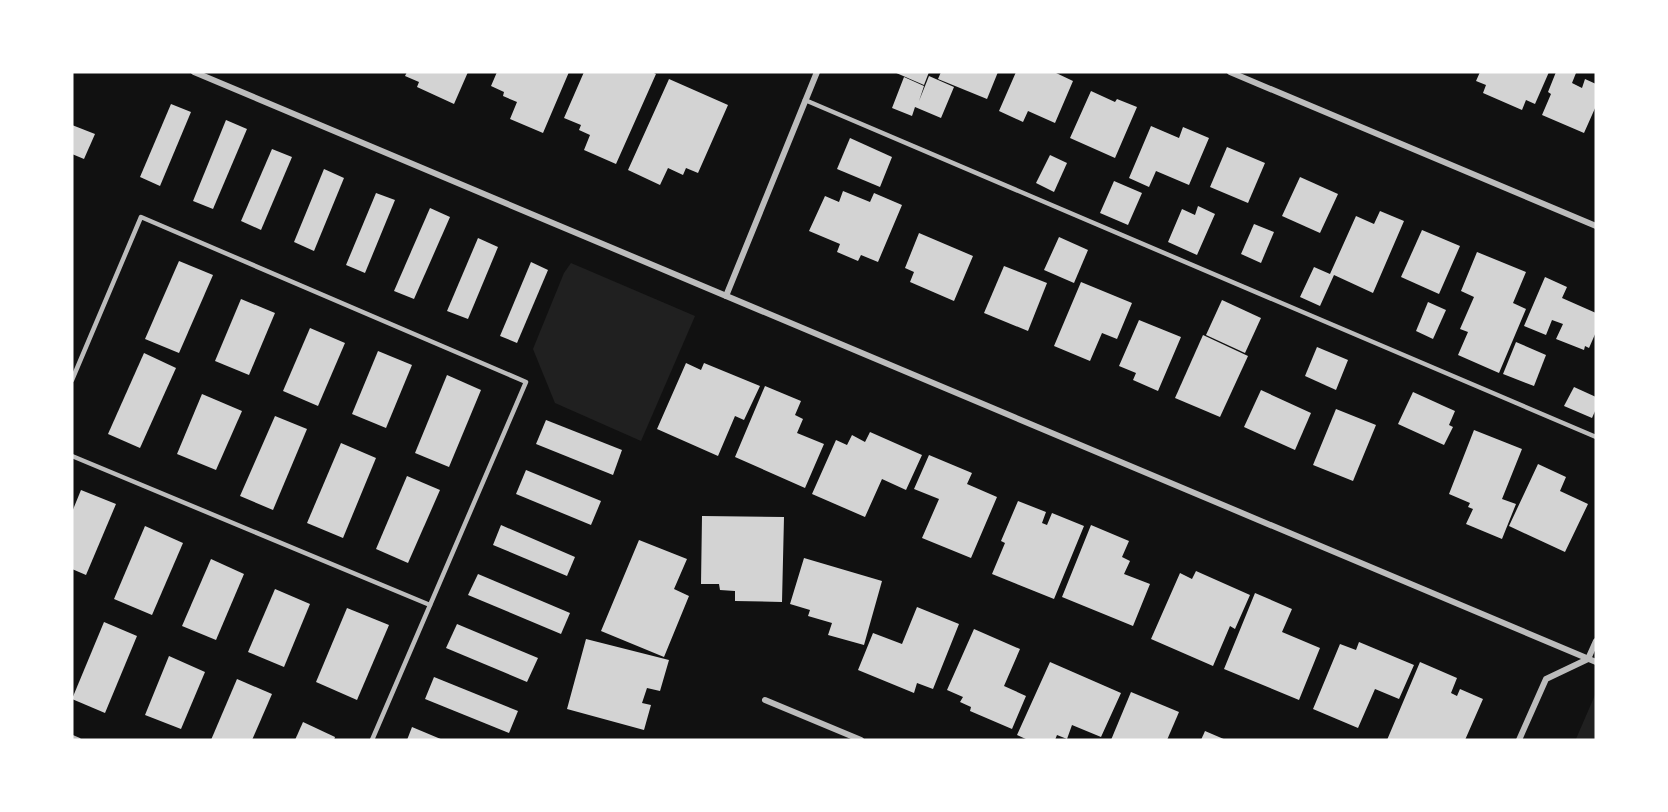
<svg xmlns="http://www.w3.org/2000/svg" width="1668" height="812" font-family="'Zilla Slab',serif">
<rect width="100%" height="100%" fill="#111"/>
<g fill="#202020">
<polygon points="571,263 695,316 641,441 555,403 533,349 564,273"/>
<polygon points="1595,695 1596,740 1575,740 1576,739"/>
</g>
<g fill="#d3d3d3">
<polygon points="407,72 468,72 454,104 417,87 419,82 405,76"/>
<polygon points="497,72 569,72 543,133 510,119 517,102 503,96 504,92 491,86"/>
<polygon points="584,72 652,72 656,74 616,164 584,150 590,135 579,130 581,125 564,118"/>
<polygon points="894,72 929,72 924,85"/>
<polygon points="941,72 998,72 987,99 938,79"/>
<polygon points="1016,72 1054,72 1073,81 1055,123 1028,111 1023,122 999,111"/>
<polygon points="1480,72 1549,72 1535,104 1526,100 1522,110 1483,93 1486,85 1476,81"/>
<polygon points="1556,72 1576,73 1572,83 1582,88 1585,79 1596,84 1596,106 1584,133 1542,115 1551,94 1548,92"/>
<polygon points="929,76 954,87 941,118 915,107 912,116 892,108 904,77 924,86 919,101"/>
<polygon points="669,79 728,105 698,173 686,168 683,175 668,168 660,185 628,170"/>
<polygon points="1091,91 1115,102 1117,99 1137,107 1115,158 1070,138"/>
<polygon points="171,104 191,112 160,186 140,177"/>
<polygon points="226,120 247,129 213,209 193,201"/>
<polygon points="72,125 95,134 84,159 72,154"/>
<polygon points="1151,126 1179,138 1183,127 1209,138 1189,185 1156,171 1149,187 1129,178"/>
<polygon points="850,138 892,157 880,187 837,169"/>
<polygon points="1227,147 1265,163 1248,203 1210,187"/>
<polygon points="272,149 292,157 261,230 241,221"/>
<polygon points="1050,155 1067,163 1054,192 1036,183"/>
<polygon points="324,169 344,178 314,251 294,242"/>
<polygon points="1300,177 1338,194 1320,233 1282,216"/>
<polygon points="1114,181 1142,193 1128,225 1100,213"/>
<polygon points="843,191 870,202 874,193 902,205 878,262 861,255 858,261 837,252 840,244 809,231 825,196 839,202"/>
<polygon points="376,193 395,200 365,273 346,265"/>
<polygon points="1198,206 1215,214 1197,255 1168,242 1182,209 1195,215"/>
<polygon points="430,208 450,217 414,299 394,291"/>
<polygon points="1380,211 1404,221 1373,293 1334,275 1320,306 1300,297 1314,267 1330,274 1356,216 1374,224"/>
<polygon points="1254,224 1274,232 1261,263 1241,254"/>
<polygon points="1422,230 1460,246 1439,294 1401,277"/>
<polygon points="919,233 973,256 954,301 910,282 914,272 905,268"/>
<polygon points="1059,237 1088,250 1074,283 1044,270"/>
<polygon points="478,238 498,247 468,319 447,311"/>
<polygon points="1477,252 1526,272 1513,303 1526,309 1499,373 1458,355 1468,332 1460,329 1474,297 1461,291"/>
<polygon points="179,261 213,275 179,353 145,339"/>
<polygon points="531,262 548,270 517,343 500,336"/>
<polygon points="1004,266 1047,283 1028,331 984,313"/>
<polygon points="1545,277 1567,287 1562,298 1596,313 1596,332 1589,348 1585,346 1584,350 1556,339 1563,324 1552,320 1546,335 1524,326"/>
<polygon points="1081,282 1132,303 1117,339 1102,333 1090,361 1054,346"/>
<polygon points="241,299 275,313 249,375 215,361"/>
<polygon points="1222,300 1261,318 1245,353 1206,335"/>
<polygon points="1428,302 1446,310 1433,339 1416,331"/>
<polygon points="1139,320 1181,337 1158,391 1133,380 1136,373 1119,366"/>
<polygon points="310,328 345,343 318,406 283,391"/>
<polygon points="1203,335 1248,356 1220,417 1175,398"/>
<polygon points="1516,342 1546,355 1534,386 1503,374"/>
<polygon points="1317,347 1348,360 1336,390 1305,376"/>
<polygon points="378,351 412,365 386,428 352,414"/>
<polygon points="144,353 176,368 140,448 108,434"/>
<polygon points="686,363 701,370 704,363 760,386 744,420 735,416 718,456 657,429"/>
<polygon points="447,375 481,390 449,467 415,453"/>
<polygon points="765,386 801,401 795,415 803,419 797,433 824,444 805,488 735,457"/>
<polygon points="1574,387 1596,397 1596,409 1592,418 1564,406"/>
<polygon points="1261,390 1311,413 1295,450 1244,427"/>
<polygon points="1413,392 1455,411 1449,425 1453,427 1444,445 1398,424"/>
<polygon points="202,394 242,411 216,470 177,454"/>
<polygon points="1336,409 1376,425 1353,481 1313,465"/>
<polygon points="275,416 307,429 273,510 240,496"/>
<polygon points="546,420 622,450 613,475 536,444"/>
<polygon points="1474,430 1522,449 1502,499 1516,504 1502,539 1466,524 1473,509 1468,507 1470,503 1449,494"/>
<polygon points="870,432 922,455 906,490 882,479 865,517 812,494 836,440 847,445 852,435 865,442"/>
<polygon points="341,443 376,458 343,538 307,523"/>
<polygon points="929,455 972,473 967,484 997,497 971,558 922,538 939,499 914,489"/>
<polygon points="1538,464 1566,477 1560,491 1588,504 1565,552 1509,526"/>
<polygon points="526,470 601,501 591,525 516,494"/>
<polygon points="407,476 440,490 408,563 376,549"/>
<polygon points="81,490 116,504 86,575 72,569 72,512"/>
<polygon points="1018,501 1046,512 1042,523 1047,525 1052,513 1084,526 1054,599 992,574 1005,543 1001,541"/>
<polygon points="702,516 784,517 782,602 735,601 735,591 720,590 719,584 701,584"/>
<polygon points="501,525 575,557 567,576 493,545"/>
<polygon points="1091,525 1129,541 1122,557 1130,561 1124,574 1150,584 1133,626 1062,597"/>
<polygon points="145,526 183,543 152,615 114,599"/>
<polygon points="639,540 687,559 674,589 689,596 664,657 601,631"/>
<polygon points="804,558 882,581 864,645 828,635 832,623 808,616 810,610 790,604"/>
<polygon points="211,559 244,574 216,640 182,626"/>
<polygon points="1196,571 1250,595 1235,629 1230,626 1213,666 1151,639 1180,573 1192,579"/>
<polygon points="478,574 570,613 561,634 468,595"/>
<polygon points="275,589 310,604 284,667 248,652"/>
<polygon points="1255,593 1292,609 1282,632 1320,648 1299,700 1224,669"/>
<polygon points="917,607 959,624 933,689 917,683 914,693 858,670 873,633 902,644"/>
<polygon points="347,608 389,625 357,700 316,682"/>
<polygon points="104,622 137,636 105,713 72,699"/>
<polygon points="457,624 538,658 527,682 446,648"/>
<polygon points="974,629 1020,649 1004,686 1026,696 1012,729 970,711 971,707 960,702 963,697 947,690"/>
<polygon points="586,639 669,660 660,691 647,688 642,703 651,705 644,730 567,709"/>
<polygon points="1359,642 1414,665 1399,699 1375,689 1358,728 1313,709 1340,644 1356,650"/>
<polygon points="169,656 205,672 181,729 145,715"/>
<polygon points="1050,662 1121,693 1101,737 1072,725 1067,739 1057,735 1055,740 1028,740 1017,735"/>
<polygon points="1420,662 1457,678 1451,693 1457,696 1460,689 1483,699 1465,740 1387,740"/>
<polygon points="434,677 518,711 509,733 425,699"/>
<polygon points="237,679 272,694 252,740 211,740"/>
<polygon points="1131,692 1179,712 1167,740 1111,740"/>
<polygon points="303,722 335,737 334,740 295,740"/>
<polygon points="412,727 443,740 407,740"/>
<polygon points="1205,731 1226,740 1201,740"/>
</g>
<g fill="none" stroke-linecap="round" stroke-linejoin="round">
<g stroke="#bcbcbc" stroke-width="4.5">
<polyline points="805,100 1596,437"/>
<polyline points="72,380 141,217 526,382 372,740"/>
<polyline points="72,456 430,605"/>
<polyline points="72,737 79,740"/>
</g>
<g stroke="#bcbcbc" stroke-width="6">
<polyline points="194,72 1596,662"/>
<polyline points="1230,72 1596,226"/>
<polyline points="726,296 817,72"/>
<polyline points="765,700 861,740"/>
<polyline points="1519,740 1546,679 1588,659 1596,641"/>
</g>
</g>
<rect width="1668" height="812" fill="none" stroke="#ffffff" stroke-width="147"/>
</svg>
